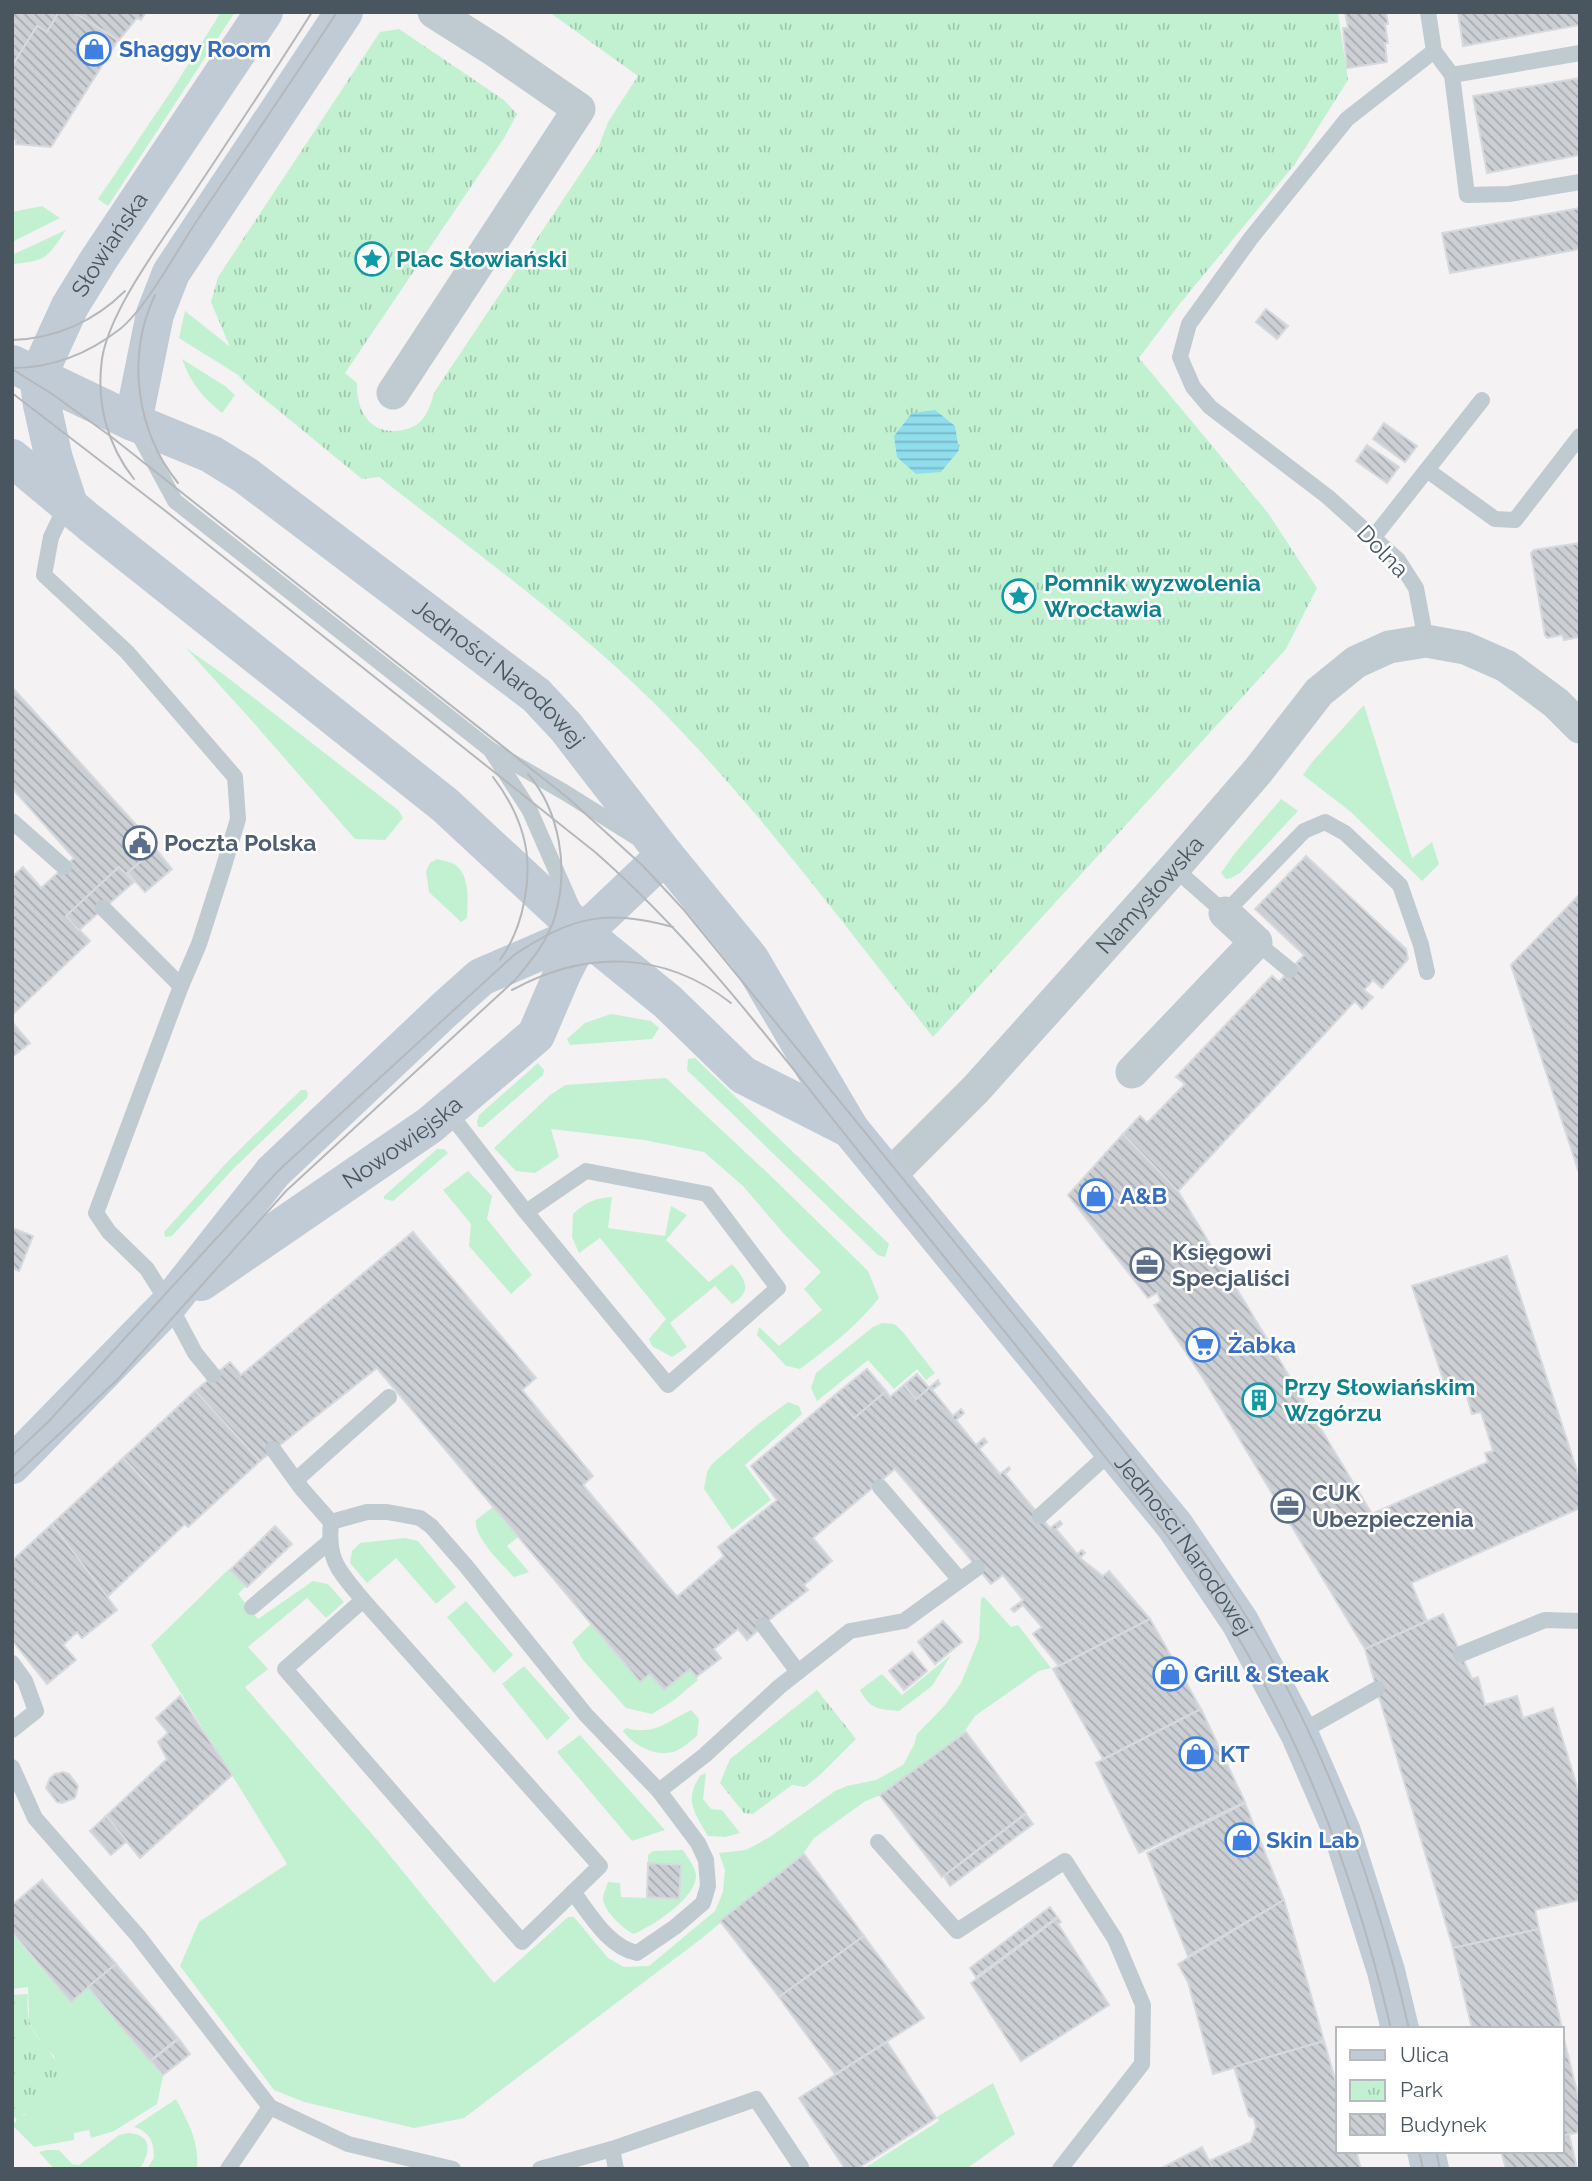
<svg xmlns="http://www.w3.org/2000/svg" width="1592" height="2181" font-family="Raleway,sans-serif">
<defs>
<pattern id="park-tufts" width="24" height="20" patternUnits="userSpaceOnUse" patternTransform="scale(1.75)"><rect width="24" height="20" fill="#c2f1d2"/><path d="M3 7l-1-3M5 7V3M7 7l1-3M15 17l-1-3M17 17v-4M19 17l1-3" fill="none" stroke="#a0c6ae"/></pattern>
<pattern id="water-rules" width="6" height="5" patternUnits="userSpaceOnUse" patternTransform="scale(1.75)"><rect width="6" height="5" fill="#8fdded"/><path d="M0 2.5h6" fill="none" stroke="#77b6c3"/></pattern>
<pattern id="building-back-hatch" width="6" height="6" patternUnits="userSpaceOnUse" patternTransform="scale(1.75)"><rect width="6" height="6" fill="#cccfd4"/><path d="M-1 5l2 2M0 0l6 6M5-1l2 2" fill="none" stroke="#a8abaf"/></pattern>
</defs>
<rect width="100%" height="100%" fill="#f4f2f2"/>
<g fill="#c2f1d2">
<polygon points="221,12 235,12 108,206 98,199 174,87"/>
<polygon points="42,206 60,218 12,242 12,212"/>
<path d="M66,230C47,258 47,261 12,264V255Z"/>
<polygon points="185,311 248,361 250,376 245,383 238,375 179,338"/>
<path d="M182,359L225,386L235,395L222,413C203,398 190,382 182,359Z"/>
<polygon points="186,648 223,674 398,810 403,818 385,840 355,839 253,722"/>
<polygon points="1364,705 1412,858 1432,842 1439,864 1422,881 1351,812 1303,775 1313,761"/>
<polygon points="1281,799 1298,811 1240,873 1231,878 1226,879 1221,873 1235,853"/>
<path d="M437,859C443,861 449,861 454,864C470,873 468,902 467,918L461,922L429,892L426,871L430,863Z"/>
<polygon points="611,1014 651,1021 659,1028 652,1039 570,1045 567,1039 585,1023"/>
<polygon points="695,1058 889,1244 885,1257 878,1255 687,1070 688,1059"/>
<polygon points="538,1063 544,1070 543,1075 483,1127 478,1127 477,1122 479,1115"/>
<path d="M666,1078L775,1180L868,1271L879,1298C857,1326 828,1348 800,1369L786,1366L757,1335L759,1327L779,1346L822,1310L804,1289L821,1272L784,1234L743,1186L704,1152L644,1140L551,1129L559,1157L535,1173L516,1171L494,1148L549,1096L565,1085Z"/>
<polygon points="301,1090 306,1090 308,1094 307,1098 233,1169 172,1236 165,1237 164,1232 230,1159"/>
<polygon points="437,1149 444,1149 448,1153 393,1201 384,1199 384,1196"/>
<polygon points="468,1171 492,1196 487,1219 532,1275 511,1294 469,1246 471,1224 443,1190"/>
<path d="M612,1197L608,1228L665,1236L671,1206L687,1215L666,1240L709,1282L732,1264C746,1280 753,1291 732,1304L715,1286L670,1323L687,1347L672,1357L652,1346L649,1339L666,1319L600,1238L579,1253L572,1237L573,1214C586,1202 595,1198 612,1197Z"/>
<polygon points="882,1323 894,1324 902,1331 935,1373 926,1380 917,1369 894,1389 868,1360 817,1401 811,1388 816,1373 873,1327"/>
<polygon points="788,1402 799,1406 802,1414 745,1465 771,1500 732,1530 704,1489 707,1472 712,1464 757,1425"/>
<path d="M493,1507L518,1537L507,1546L529,1572L527,1573L514,1577C503,1565 473,1537 476,1520Z"/>
<polygon points="405,1538 418,1541 456,1587 436,1604 396,1558 367,1583 350,1563 352,1551 360,1543"/>
<polygon points="229,1569 246,1586 238,1594 258,1619 313,1581 328,1584 344,1602 326,1618 307,1598 248,1647 268,1669 245,1687 378,1841 494,1983 568,1917 574,1917 608,1958 624,1967 649,1966 715,1911 723,1892 725,1870 719,1853 746,1850 770,1837 835,1791 847,1786 876,1780 903,1765 914,1745 917,1734 945,1705 961,1683 979,1639 981,1598 984,1597 1011,1627 1018,1625 1051,1668 1039,1671 975,1716 956,1744 880,1795 864,1802 814,1838 803,1854 701,1939 464,2118 414,2128 304,2102 274,2090 180,1966 199,1922 287,1864 151,1645"/>
<polygon points="466,1601 513,1655 494,1673 447,1617"/>
<polygon points="591,1624 650,1674 665,1690 690,1669 698,1680 674,1700 652,1714 626,1708 583,1660 572,1642"/>
<path d="M951,1655L932,1686L899,1711C879,1709 870,1710 860,1690L882,1674L902,1695Z"/>
<polygon points="524,1666 570,1718 547,1740 502,1684"/>
<path d="M691,1710L699,1719L697,1736C690,1741 681,1750 673,1752C655,1757 633,1745 623,1731L626,1728C656,1736 667,1721 691,1710Z"/>
<polygon points="580,1735 665,1830 632,1841 557,1752"/>
<path d="M706,1773L703,1799L711,1809L722,1810L740,1833L725,1837L708,1836C695,1814 683,1799 701,1775Z"/>
<path d="M683,1850C687,1857 695,1866 696,1875C697,1898 652,1926 634,1934C624,1930 604,1911 603,1899C603,1894 607,1887 608,1882L620,1883L621,1897L679,1899L681,1865L648,1863V1855L653,1851Z"/>
<polygon points="12,1934 71,2003 88,1988 163,2076 157,2104 114,2131 91,2138 89,2130 74,2133 74,2140 34,2147 12,2125 17,2120 13,2115 25,2115 43,2096 57,2076 54,2056 44,2046 32,2029 29,2020 28,1987 12,1989"/>
<polygon points="993,2083 1015,2134 966,2169 863,2169 939,2121 937,2117"/>
<path d="M176,2099C189,2124 199,2141 197,2169H147L154,2158C154,2142 150,2132 134,2127Z"/>
<path d="M128,2133C154,2135 150,2152 140,2169H54L39,2152L47,2150H59L72,2164L79,2165L119,2135Z"/>
</g>
<g fill="url(#park-tufts)">
<path d="M549,12H1338L1348,80L1295,164L1178,306L1139,358L1268,513L1317,588L1286,649L933,1037C843,924 757,806 654,703C570,620 472,550 379,477L362,479L245,383L211,302L218,277L380,32L399,29L504,100L517,114L504,138L345,373L357,383C356,408 368,433 396,431C405,430 414,428 421,421C428,414 432,400 435,391L599,146L608,122L638,76Z"/>
<polygon points="817,1690 856,1739 821,1774 805,1787 792,1785 753,1814 744,1813 720,1783 730,1759"/>
<path d="M28,1994C27,2005 27,2016 31,2027C39,2044 61,2056 57,2076L63,2080C57,2089 54,2090 46,2095C31,2104 42,2116 13,2115L12,1995Z"/>
</g>
<polygon fill="url(#water-rules)" points="935,410 955,426 959,450 941,472 916,474 897,457 894,436 912,413"/>
<g fill="url(#building-back-hatch)" stroke="#d6d9dd" stroke-width="2">
<polygon points="12,12 59,12 47,32 37,26 12,66"/>
<polygon points="59,12 73,12 118,40 51,147 16,144 16,140 12,139 12,66 37,26 47,32"/>
<polygon points="73,12 146,12 141,20 137,18 119,40"/>
<polygon points="1345,12 1386,12 1388,24 1385,24 1388,43 1385,43 1387,62 1347,68 1343,28 1348,28"/>
<polygon points="1458,12 1580,12 1580,25 1463,46"/>
<polygon points="1580,78 1580,155 1487,173 1473,96"/>
<polygon points="1580,208 1580,249 1450,273 1442,233"/>
<polygon points="1266,309 1288,326 1277,339 1256,322"/>
<polygon points="1384,423 1417,446 1405,462 1373,439"/>
<polygon points="1367,445 1399,467 1387,483 1356,461"/>
<polygon points="1580,543 1580,637 1564,640 1562,635 1547,638 1545,635 1531,553 1534,550"/>
<polygon points="12,687 156,847 126,874 119,867 66,916 90,941 12,1015 12,877 23,867 41,888 74,858 12,788"/>
<polygon points="155,848 172,869 145,892 128,873"/>
<polygon points="1306,856 1406,949 1408,959 1382,988 1373,980 1364,990 1373,997 1362,1009 1355,1001 1178,1191 1123,1134 1140,1116 1147,1123 1185,1084 1176,1077 1272,976 1279,982 1304,955 1255,909"/>
<polygon points="119,867 134,882 79,930 66,916"/>
<polygon points="1580,894 1580,1176 1511,965"/>
<polygon points="12,1022 30,1043 12,1057"/>
<polygon points="1123,1134 1178,1191 1372,1514 1488,1462 1485,1453 1493,1451 1481,1412 1472,1414 1463,1383 1446,1388 1412,1286 1507,1256 1580,1480 1580,1508 1411,1583 1427,1621 1365,1649 1203,1378 1154,1305 1161,1301 1157,1293 1148,1298 1068,1195"/>
<polygon points="12,1228 33,1236 19,1271 12,1268"/>
<polygon points="413,1232 536,1378 522,1390 593,1476 583,1485 677,1597 724,1556 718,1547 777,1500 751,1466 835,1395 854,1418 886,1391 890,1397 904,1385 916,1399 938,1380 940,1384 932,1390 953,1416 961,1409 964,1413 956,1420 976,1445 984,1438 987,1442 979,1449 1000,1474 1009,1467 1010,1469 1005,1474 1050,1528 1060,1521 1062,1524 1056,1529 1077,1554 1082,1550 1085,1553 1080,1558 1103,1576 1109,1571 1150,1619 1059,1666 1033,1634 1042,1627 1023,1605 1014,1612 1011,1609 1023,1600 1003,1575 991,1584 895,1469 813,1538 832,1561 804,1585 808,1590 774,1616 747,1640 738,1629 714,1649 721,1658 696,1677 690,1669 664,1690 650,1674 640,1682 377,1368 260,1461 195,1391 230,1362 241,1375"/>
<polygon points="867,1369 886,1391 854,1418 835,1395"/>
<polygon points="917,1374 929,1388 916,1399 904,1385"/>
<polygon points="195,1391 260,1461 188,1527 123,1458"/>
<polygon points="123,1458 185,1524 107,1597 52,1524"/>
<polygon points="52,1524 117,1610 82,1638 77,1632 63,1645 76,1660 47,1684 12,1640 12,1561"/>
<polygon points="275,1526 292,1544 247,1587 230,1570"/>
<polygon points="1443,1614 1472,1679 1478,1677 1485,1705 1517,1696 1523,1718 1553,1708 1580,1796 1580,1900 1535,1910 1539,1929 1453,1948 1365,1649"/>
<polygon points="1150,1619 1201,1709 1103,1759 1053,1669"/>
<polygon points="943,1621 962,1642 935,1664 918,1642"/>
<polygon points="912,1652 927,1671 904,1690 889,1671"/>
<polygon points="180,1696 232,1775 140,1858 106,1816 167,1759 158,1742 168,1733 156,1718"/>
<polygon points="1201,1709 1245,1802 1139,1853 1096,1763"/>
<polygon points="966,1732 1026,1813 942,1877 880,1795"/>
<polygon points="63,1772 69,1774 78,1786 75,1798 62,1803 57,1802 46,1788 50,1778 55,1774"/>
<polygon points="1245,1803 1284,1900 1188,1956 1147,1853"/>
<polygon points="1026,1814 1033,1824 950,1886 944,1876"/>
<polygon points="106,1816 127,1841 111,1855 90,1831"/>
<polygon points="804,1854 864,1936 779,1997 720,1921"/>
<polygon points="648,1863 681,1865 679,1899 647,1897"/>
<polygon points="42,1880 116,1964 71,2002 12,1932 12,1905"/>
<polygon points="1284,1900 1324,2041 1213,2074 1188,1982 1178,1964"/>
<polygon points="1050,1907 1057,1917 976,1977 970,1968"/>
<polygon points="1058,1918 1061,1922 1058,1924 1109,2005 1021,2061 971,1983"/>
<polygon points="1539,1929 1562,2028 1472,2029 1453,1948"/>
<polygon points="864,1936 924,2018 835,2074 779,1997"/>
<polygon points="116,1964 178,2038 150,2061 88,1987"/>
<polygon points="1562,2031 1580,2104 1580,2132 1562,2136"/>
<polygon points="179,2039 190,2054 163,2075 151,2061"/>
<polygon points="1324,2041 1338,2090 1338,2151 1356,2151 1361,2169 1213,2169 1209,2161 1251,2142 1256,2127 1254,2118 1249,2116 1234,2067"/>
<polygon points="887,2042 936,2118 857,2169 845,2169 799,2098"/>
<polygon points="1569,2134 1577,2169 1506,2169 1501,2151 1562,2151 1562,2136"/>
<polygon points="1202,2147 1213,2169 1160,2169"/>
</g>
<g fill="none" stroke-linecap="round" stroke-linejoin="round">
<g stroke="#c0cad1" stroke-width="16">
<polyline points="1434,51 1452,75 1467,195 1509,194 1580,182"/>
<polyline points="1452,75 1580,53"/>
<polyline points="136,429 175,501 491,750 564,792 636,837"/>
<polyline points="1427,470 1495,519 1515,520 1580,436"/>
<polyline points="67,504 51,537 44,575 127,652 235,777 238,819 223,869 199,944 181,986 96,1213 109,1232 147,1269 169,1304 195,1353 213,1375"/>
<polyline points="1373,538 1482,400"/>
<polyline points="1426,641 1416,588 1398,560 1328,497 1210,407 1193,387 1180,357 1189,324 1251,238 1347,119 1434,51 1428,12"/>
<polyline points="492,752 530,811 573,909"/>
<polyline points="12,821 64,867"/>
<polyline points="1174,868 1225,913 1304,831 1325,822 1345,833 1400,885 1421,945 1427,972"/>
<polyline points="103,908 181,986"/>
<polyline points="1256,942 1290,970"/>
<polyline points="447,1110 526,1212 668,1385 778,1288 707,1194 586,1171 526,1212"/>
<path d="M273,1449L302,1489L331,1522C327,1561 339,1571 363,1600"/>
<polyline points="296,1480 389,1397"/>
<polyline points="880,1487 960,1580"/>
<polyline points="1040,1516 1113,1450"/>
<path d="M331,1522L367,1512H387L420,1518L431,1526L466,1566L586,1715L659,1791L698,1843L706,1860L708,1886L703,1903L675,1927L637,1953C608,1947 590,1914 573,1892"/>
<polygon points="363,1600 600,1866 522,1942 285,1669"/>
<polyline points="252,1607 329,1542"/>
<polyline points="763,1625 798,1672"/>
<polyline points="1461,1654 1545,1620 1580,1621"/>
<polyline points="12,1663 25,1681 36,1711 12,1730"/>
<polyline points="1299,1733 1377,1689"/>
<polyline points="12,1767 35,1818 138,1936 270,2107 348,2144 453,2169"/>
<polyline points="659,1791 705,1755 779,1687 850,1631 904,1621 977,1568"/>
<polyline points="878,1842 957,1931 1065,1861 1115,1939 1143,2005 1142,2064 1060,2169"/>
<polyline points="612,2149 756,2099 801,2167"/>
<polyline points="228,2169 270,2107"/>
<polyline points="540,2169 612,2149 616,2169"/>
</g>
<g stroke="#c0cad1" stroke-width="33">
<polyline points="393,393 579,109 494,50 434,12"/>
<polyline points="1132,1072 1256,942 1225,913"/>
<path id="s1" d="M888,1177L976,1089L1174,868L1257,772L1319,692L1356,662L1389,647L1426,641L1465,648L1506,666L1556,703L1580,727"/>
</g>
<g stroke="#c0cbd5" stroke-width="38">
<path id="s2" d="M12,364L133,422L211,454L245,475L536,695L566,727L665,855L750,959L850,1129L1175,1526L1240,1622L1299,1733L1342,1832L1386,1971L1400,2029"/>
<polyline points="133,422 155,314 171,273 344,12"/>
<polyline points="12,458 90,523 445,805 583,933 668,1002 743,1075 850,1129"/>
<path id="s3" d="M68,502L54,459L42,405L38,376L70,306L99,259L264,12"/>
<path id="s4" d="M201,1282L430,1125L536,1035L563,972L583,933L665,855"/>
<polyline points="12,1465 169,1304 273,1172 443,1011 481,977 583,933"/>
<polyline points="1426,2151 1430,2169"/>
</g>
<g stroke="#b4b8bc" stroke-width="2">
<path d="M155,295C126,356 136,431 178,483"/>
<path d="M12,340C55,339 95,321 125,291"/>
<path d="M12,368C53,368 88,354 120,329C146,308 175,254 194,225C242,154 290,84 337,12"/>
<path d="M12,369L52,394L109,435L568,798L643,866L684,910L1119,1444C1156,1491 1195,1538 1228,1588C1316,1720 1374,1875 1409,2029"/>
<path d="M12,393L163,509L595,852C707,950 795,1074 889,1189C959,1275 1029,1361 1098,1448C1149,1512 1202,1575 1243,1646C1313,1765 1360,1895 1391,2029"/>
<path d="M134,479C107,445 96,402 102,359C109,313 157,248 183,209C226,144 270,79 312,12"/>
<path d="M493,777C506,794 517,814 523,835C534,874 524,927 500,960"/>
<path d="M512,990C585,950 663,950 731,1003"/>
<path d="M12,1456L49,1421L279,1170L514,955C573,916 605,909 673,927"/>
<path d="M12,1478L117,1380L286,1191L515,980C531,961 548,941 555,916C569,869 560,811 528,774"/>
<polyline points="1419,2151 1423,2169"/>
<polyline points="1436,2151 1440,2169"/>
</g>
</g>
<defs>
<symbol id="shop-ring" viewBox="-11 -11 22 22"><circle r="9.5" fill="#fff" stroke="#3f7fe0" stroke-width="1.5"/><path d="M-5-2.5h2.3a2.7 3.5 0 0 1 5.4 0H5L5.5 6h-11ZM-1.5-2.5h3a1.5 2.3 0 0 0-3 0Z" fill="#3f7fe0"/></symbol>
<symbol id="sight-ring" viewBox="-11 -11 22 22"><circle r="9.5" fill="#fff" stroke="#0f9aa8" stroke-width="1.5"/><path d="M0-6L1.8-2.2L6-1.7L2.9 1.2L3.7 5.4L0 3.3L-3.7 5.4L-2.9 1.2L-6-1.7L-1.8-2.2Z" fill="#0f9aa8"/></symbol>
<symbol id="civic-ring" viewBox="-11 -11 22 22"><circle r="9.5" fill="#fff" stroke="#5c6f8a" stroke-width="1.5"/><path d="M-.6-6.5H3V-4.5H.6V-3L4-1V1h2V6H-6V1h2V-1L-.6-3ZM-1.2 2.5V6h2.4V2.5Z" fill="#5c6f8a"/></symbol>
<symbol id="office-ring" viewBox="-11 -11 22 22"><circle r="9.5" fill="#fff" stroke="#5c6f8a" stroke-width="1.5"/><path d="M-6-3h4V-5.5h4V-3h4V5H-6ZM-1-4.5V-3h2v-1.5ZM-6 0V1H6V0Z" fill="#5c6f8a"/></symbol>
<symbol id="supermarket-ring" viewBox="-11 -11 22 22"><circle r="9.5" fill="#fff" stroke="#3f7fe0" stroke-width="1.5"/><path d="M-6-5.5h2.5l.6 2H6L4.5 2H-2.5L-4.4-4H-6ZM-1.5 3.2a1.3 1.3 0 1 0 .1 0ZM3 3.2a1.3 1.3 0 1 0 .1 0Z" fill="#3f7fe0"/></symbol>
<symbol id="building-ring" viewBox="-11 -11 22 22"><circle r="9.5" fill="#fff" stroke="#0f9aa8" stroke-width="1.5"/><path d="M-4-6H4V6H1V3H-1V6H-4ZM-2.5-4.3h1.7v1.8h-1.7ZM.8-4.3h1.7v1.8H.8ZM-2.5-1h1.7V.8h-1.7ZM.8-1h1.7V.8H.8Z" fill="#0f9aa8"/></symbol>
</defs>
<g fill-rule="evenodd">
<use href="#shop-ring" x="75" y="30" width="38" height="38"/>
<use href="#sight-ring" x="353" y="240" width="38" height="38"/>
<use href="#sight-ring" x="1000" y="577" width="38" height="38"/>
<use href="#civic-ring" x="121" y="824" width="38" height="38"/>
<use href="#shop-ring" x="1077" y="1177" width="38" height="38"/>
<use href="#office-ring" x="1128" y="1246" width="38" height="38"/>
<use href="#supermarket-ring" x="1184" y="1326" width="38" height="38"/>
<use href="#building-ring" x="1240" y="1381" width="38" height="38"/>
<use href="#office-ring" x="1269" y="1487" width="38" height="38"/>
<use href="#shop-ring" x="1151" y="1655" width="38" height="38"/>
<use href="#shop-ring" x="1177" y="1735" width="38" height="38"/>
<use href="#shop-ring" x="1223" y="1821" width="38" height="38"/>
</g>
<g text-anchor="middle" stroke-width="5" stroke-linejoin="round" paint-order="stroke">
<g font-size="23" font-weight="bold" fill="#366cbe" stroke="#fff" text-anchor="start">
<text x="119" y="57">Shaggy Room</text>
<text x="1120" y="1204">A&amp;B</text>
<text x="1228" y="1353">Żabka</text>
<text x="1194" y="1682">Grill &amp; Steak</text>
<text x="1220" y="1762">KT</text>
<text x="1266" y="1848">Skin Lab</text>
</g>
<g font-size="23" fill="#495660" stroke="#fff">
<text dy="8" stroke="none"><textPath href="#s3" startOffset="280">Słowiańska</textPath></text>
<text transform="translate(1383 551) rotate(46)" y="8">Dolna</text>
<text dy="8" stroke="none"><textPath href="#s2" startOffset="581">Jedności Narodowej</textPath></text>
<text dy="8" stroke="none"><textPath href="#s1" startOffset="385">Namysłowska</textPath></text>
<text dy="8" stroke="none"><textPath href="#s4" startOffset="245">Nowowiejska</textPath></text>
<text dy="8" stroke="none"><textPath href="#s2" startOffset="1694">Jedności Narodowej</textPath></text>
</g>
<g font-size="23" font-weight="bold" fill="#0d838f" stroke="#fff" text-anchor="start">
<text x="396" y="267">Plac Słowiański</text>
<text x="1044" y="591">Pomnik wyzwolenia<tspan x="1044" dy="26">Wrocławia</tspan></text>
<text x="1284" y="1395">Przy Słowiańskim<tspan x="1284" dy="26">Wzgórzu</tspan></text>
</g>
<g font-size="23" font-weight="bold" fill="#4e5e75" stroke="#fff" text-anchor="start">
<text x="164" y="851">Poczta Polska</text>
<text x="1172" y="1260">Księgowi<tspan x="1172" dy="26">Specjaliści</tspan></text>
<text x="1312" y="1501">CUK<tspan x="1312" dy="26">Ubezpieczenia</tspan></text>
</g>
</g>
<rect width="1592" height="2181" fill="none" stroke="#495660" stroke-width="28"/>
<rect x="1336" y="2027" width="228" height="126" fill="#ffffff" stroke="#b6bbbf" stroke-width="2"/>
<rect x="1350" y="2050" width="35" height="10" fill="#c0cbd5" stroke="#b6bbbf" stroke-width="2"/>
<text x="1400" y="2062" font-size="21" fill="#495660">Ulica</text>
<rect x="1350" y="2080" width="35" height="21" fill="url(#park-tufts)" stroke="#b6bbbf" stroke-width="2"/>
<text x="1400" y="2097" font-size="21" fill="#495660">Park</text>
<rect x="1350" y="2114" width="35" height="21" fill="url(#building-back-hatch)" stroke="#b6bbbf" stroke-width="2"/>
<text x="1400" y="2132" font-size="21" fill="#495660">Budynek</text>
</svg>
